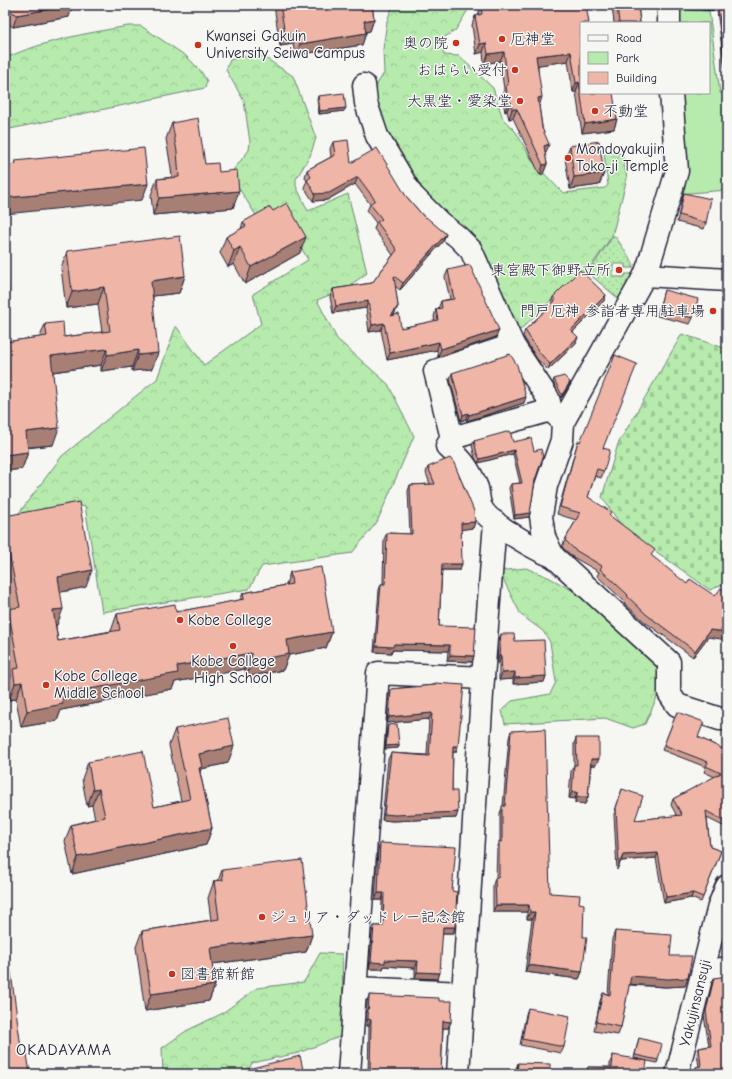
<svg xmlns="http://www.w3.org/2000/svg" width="732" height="1079" font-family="'Comic Neue','Klee One',sans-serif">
<defs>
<pattern id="grass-dots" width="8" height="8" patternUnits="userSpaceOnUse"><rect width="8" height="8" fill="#b6ebad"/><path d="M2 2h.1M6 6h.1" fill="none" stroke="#9cc996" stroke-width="1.8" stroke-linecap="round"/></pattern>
<pattern id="forest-crowns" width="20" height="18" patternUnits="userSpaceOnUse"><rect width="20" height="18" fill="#b6ebad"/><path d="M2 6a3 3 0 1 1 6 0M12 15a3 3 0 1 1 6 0" fill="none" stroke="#9cc996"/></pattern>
<pattern id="cemetery-stones" width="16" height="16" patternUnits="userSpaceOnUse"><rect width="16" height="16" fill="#b6ebad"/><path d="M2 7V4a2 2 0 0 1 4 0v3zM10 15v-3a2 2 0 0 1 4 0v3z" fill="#9cc996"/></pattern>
</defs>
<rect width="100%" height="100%" fill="#f6f6f2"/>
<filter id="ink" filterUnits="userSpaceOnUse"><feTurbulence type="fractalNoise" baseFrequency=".025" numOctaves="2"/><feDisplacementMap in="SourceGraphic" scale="8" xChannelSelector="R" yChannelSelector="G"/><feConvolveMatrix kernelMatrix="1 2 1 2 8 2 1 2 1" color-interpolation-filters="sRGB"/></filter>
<g filter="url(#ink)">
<polygon fill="url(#grass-dots)" stroke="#6c8674" points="613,236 615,236 633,263 633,268 625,268 625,264 613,264 613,277 625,277 625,274 633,274 620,300 588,273"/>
<g fill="url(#forest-crowns)" stroke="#6c8674">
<polygon points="393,5 471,5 455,31 441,39 444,55 459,56 493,88 503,119 516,132 533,162 561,191 565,193 605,188 608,185 604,153 606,150 622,154 627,178 612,236 587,272 580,272 517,333 500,295 421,197 383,135 372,92 384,73 383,49 387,21"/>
<path d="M128,26H141L186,56L200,70L207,81L205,88L5,130V58C47,40 83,34 128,26Z"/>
<polygon points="256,52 293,76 316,138 310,156 296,179 296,186 308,211 348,194 367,273 345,289 317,300 337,339 388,384 414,436 377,522 352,553 262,566 249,589 102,612 85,506 16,517 62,456 157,379 176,326 204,365 261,324 253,294 308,260 280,209 257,217 230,174 249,150 250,142 244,101 226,70 230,60"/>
<polygon points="526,568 550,578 600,606 613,628 650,649 661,672 662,686 645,724 633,728 605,718 505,724 502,710 512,701 550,694 556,682 550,642 543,631 521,615 499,571"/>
<polygon points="320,953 342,954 344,1035 298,1053 252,1063 246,1074 163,1074 162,1048 186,1031 221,1014 257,988 304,982"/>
</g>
<polygon fill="url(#cemetery-stones)" stroke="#6c8674" points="682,334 727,349 727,583 710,590 623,528 602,497 618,444"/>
<polygon fill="#b6ebad" stroke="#6c8674" points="675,10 709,11 720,93 727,93 727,190 677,194 678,93 709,93 709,23 675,23"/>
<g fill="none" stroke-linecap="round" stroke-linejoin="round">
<defs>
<g id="minor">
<polyline points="669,23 669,5"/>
<polyline points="364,85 366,103 377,136 412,195 440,223 458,237 471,250 513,345 548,398 551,410 563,422"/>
<polyline points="671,93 677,171 649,264 645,275 563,422 562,440 546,486 541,516 544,537 553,556 669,662 669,693 677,705 720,719 727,719"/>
<polyline points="645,275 727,280"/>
<path d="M551,410L452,438L447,446C462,460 469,468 477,488C479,495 478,503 482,509C489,523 538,551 553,556"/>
<polyline points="452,438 435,371 513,345"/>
<polyline points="483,678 495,522"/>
<polyline points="703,972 727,968"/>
<polyline points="356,988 463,993"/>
<polyline points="349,1074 378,673 483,678 458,1074"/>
<polyline points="677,1074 719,906 727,886"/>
</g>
</defs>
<use href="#minor" stroke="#22223b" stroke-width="25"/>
<use href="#minor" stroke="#f6f6f2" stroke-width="22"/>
</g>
<g fill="#ce9d90" stroke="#22223b">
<polygon points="5,5 69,17 13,27 6,23 5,24"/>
<polygon points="274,5 372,5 374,19 370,31 366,32 366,33 362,45 295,55 293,44 280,46"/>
<polygon points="612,5 638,5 640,23 614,23"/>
<polygon points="681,5 727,5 727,86 717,11 682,8"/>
<polygon points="481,6 581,23 617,119 614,129 582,133 576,92 573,92 568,61 538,65 539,106 546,153 545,154 547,164 543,174 540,175 513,118 509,119 507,111 505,112 502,95 504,89 500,61 484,64 483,52 476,54 472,25 475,16 478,15"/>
<polygon points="318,96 344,111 319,114 317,100"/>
<polygon points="172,123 205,164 219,172 239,191 233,208 153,215 151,195 157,179 172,177 171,168 166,139"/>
<polygon points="333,142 351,163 406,196 425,218 446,234 443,241 400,290 395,286 398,306 394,315 401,328 435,321 434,317 436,309 438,309 441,301 450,299 445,277 448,270 499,330 496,337 438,357 437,350 387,360 381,330 369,332 366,308 333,313 330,297 333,289 372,283 393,255 374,229 376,223 367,211 370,204 355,184 327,200 313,201 304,187 307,181 305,177 307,170 331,157 330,149"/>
<polygon points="570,146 604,173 599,185 570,189 565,158"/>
<polygon points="684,193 706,223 704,229 677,222 682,199"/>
<polygon points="243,222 300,253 245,284 234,264 228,267 220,253 226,237 241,229"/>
<polygon points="67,251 185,276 179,293 153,296 152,369 132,371 132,367 101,371 101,365 53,372 53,445 27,448 28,452 22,469 5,471 5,342 40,337 45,324 64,337 102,332 98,304 66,308 61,268"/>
<polygon points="664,290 693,318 690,324 657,316"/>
<polygon points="553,297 604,301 573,332 576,343 548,370 537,359 523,336 525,330 552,304 551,304"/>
<polygon points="452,373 524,403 467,421 466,419 461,421 450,379"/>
<polygon points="554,379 570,382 569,386 561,398 553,382"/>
<polygon points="474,441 513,442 530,513 529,517 514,519 509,488 511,484 520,483 513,454 478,463 475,458 472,445"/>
<polygon points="578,441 604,448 604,471 601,478 595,476 588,497 610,515 653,557 708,637 693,657 645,622 624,603 625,602 597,576 599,572 573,557 563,548 562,547 565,540 576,520 557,514 576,448"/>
<polygon points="428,467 475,522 473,528 461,529 460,570 442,570 439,626 474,656 472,662 447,661 448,651 392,650 391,653 374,652 379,590 381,584 383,584 384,539 387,533 410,534 408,491 410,485 430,484 426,473"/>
<polygon points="5,516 86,587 60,592 57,625 56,626 58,641 111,631 117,614 176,612 240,600 243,593 286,585 290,572 332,632 326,648 289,655 283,670 246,677 245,669 175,682 172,689 61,710 57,721 21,727 16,699 9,700 7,686 11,676 5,642 5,617 8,609 11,608 5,581"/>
<polygon points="501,634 515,641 546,676 544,682 513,684 513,679 499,680 499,663 497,663 498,641"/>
<polygon points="727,672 727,687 725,687"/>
<polygon points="435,683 456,752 453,752 452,791 456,818 393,821 382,820 388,759 391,753 427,755 429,719 387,723 389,695 391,689 434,685"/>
<polygon points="677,712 698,737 725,750 727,746 727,828 707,818 710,847 721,851 701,902 691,898 664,903 656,858 621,861 617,870 614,814 622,789 635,820 677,816 671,805 673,799 715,777 704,772 706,767 662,750"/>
<polygon points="388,725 399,745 398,748 385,749 387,728"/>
<polygon points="175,729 228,763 201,769 200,772 212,828 206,845 72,874 65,841 71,825 95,819 92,805 87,806 82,779 88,762 154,807 181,801 169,745"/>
<polygon points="511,731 550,893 579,903 583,937 582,972 579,979 525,972 532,919 527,919 527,912 493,912 493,885 495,878 496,878 497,849 500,841 500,813 503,806 509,738"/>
<polygon points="576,738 596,765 591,765 588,797 585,804 575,803 575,799 569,798 571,771 574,765 574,744"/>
<polygon points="380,843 452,891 453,933 442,933 438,979 415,978 415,968 384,966 383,969 369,969 372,932 374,926 381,926 382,900 375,900 378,850"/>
<polygon points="222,870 312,935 306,952 212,964 215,985 209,1001 145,1011 136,947 142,931 211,920 208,898 214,881 218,881"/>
<polygon points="615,931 670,956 685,986 665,987 629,985 621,1027 618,1035 594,1031 600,1001 603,993 608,994 612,939"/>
<polygon points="726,933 727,933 727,956 726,956 723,941"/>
<polygon points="714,978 727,1074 695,1074 695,1072 696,1067 699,1067 697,1053 699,1048 709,1046 704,1016"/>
<polygon points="369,995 439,1001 451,1022 448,1028 443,1028 441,1074 368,1074 369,1026 366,1026 367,1001"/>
<polygon points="528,1008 564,1047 561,1053 520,1045 526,1014"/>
<polygon points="639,1038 658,1060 657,1063 634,1058"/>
<polygon points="613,1055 645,1074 585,1074 588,1067 610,1067 610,1063"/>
<polygon points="518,1063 550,1074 514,1074"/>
</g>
<g fill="#a77f75" stroke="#22223b">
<polygon points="73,5 69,17 13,27 17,15"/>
<polygon points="683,5 718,8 717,11 682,8"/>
<polygon points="10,11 6,23 5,24 5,17"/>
<polygon points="374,19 370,31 360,33 364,21"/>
<polygon points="298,32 293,44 280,46 285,34"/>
<polygon points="366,33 362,45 295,55 300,44"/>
<polygon points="486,43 483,52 476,54 480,44"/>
<polygon points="504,52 500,61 484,64 488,54"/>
<polygon points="571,52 568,61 533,66 536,56"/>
<polygon points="579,82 576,92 573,92 576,83"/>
<polygon points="542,97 539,107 538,98"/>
<polygon points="508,102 511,102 507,111 505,112"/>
<polygon points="346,108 344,111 319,114 320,111"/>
<polygon points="512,109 517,109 513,118 509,119"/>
<polygon points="617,119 614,129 582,133 585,124"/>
<polygon points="549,144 546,153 541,156 544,146"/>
<polygon points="547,164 543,174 540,175 543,165"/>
<polygon points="604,173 599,185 570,189 574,177"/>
<polygon points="358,177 355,184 327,200 313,201 315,194"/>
<polygon points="148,184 142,200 5,214 5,198"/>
<polygon points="239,191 233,208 153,215 159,198"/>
<polygon points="446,234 443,241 400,290 403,283"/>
<polygon points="306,237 300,253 245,284 251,267"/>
<polygon points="240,247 234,264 228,267 234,251"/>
<polygon points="185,276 179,293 145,297 151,281"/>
<polygon points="104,287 98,304 66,308 72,292"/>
<polygon points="606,295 604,301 569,336 571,330"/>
<polygon points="5,297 9,297 5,309"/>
<polygon points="368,301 366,308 333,313 336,306"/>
<polygon points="398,306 395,313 389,323 391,316"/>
<polygon points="384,323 381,330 369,332 372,325"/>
<polygon points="499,330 496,337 438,357 441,349"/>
<polygon points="578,337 576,343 548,370 550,364"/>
<polygon points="439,342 437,350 387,360 390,353"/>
<polygon points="107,349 101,365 45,373 51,356"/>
<polygon points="138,350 132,367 101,371 107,355"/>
<polygon points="158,353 152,369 132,371 138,355"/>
<polygon points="570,382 569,386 561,398 562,395"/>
<polygon points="526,397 524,403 467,421 469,415"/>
<polygon points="468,413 466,419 461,421 463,415"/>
<polygon points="59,428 53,445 20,448 26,432"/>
<polygon points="514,450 513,454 478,463 480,459"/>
<polygon points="28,452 22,469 5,471 5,455"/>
<polygon points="530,513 529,517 514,519 515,515"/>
<polygon points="475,522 473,528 459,530 461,523"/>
<polygon points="442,564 462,564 460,570 440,570"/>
<polygon points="92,570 86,587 52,594 58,577"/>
<polygon points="63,609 57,625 47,627 53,610"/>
<polygon points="710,630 727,632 727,640 708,637 693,657 695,651"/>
<polygon points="332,632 326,648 289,655 283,670 246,677 252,661 287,640"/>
<polygon points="394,644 450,645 448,651 392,650 391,653 374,652 376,646"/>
<polygon points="251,653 245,669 175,682 172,689 61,710 57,721 21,727 27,711 62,694 177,666"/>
<polygon points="450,655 474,656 472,662 447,661"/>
<polygon points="499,656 501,656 499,663 497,663"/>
<polygon points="515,672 513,679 499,680 502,673"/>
<polygon points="546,676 544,682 513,684 515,678"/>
<polygon points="22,682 16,699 9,700 15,683"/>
<polygon points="432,713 429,719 387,723 389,717"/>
<polygon points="399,745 398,748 385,749 386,746"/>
<polygon points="234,746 228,763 201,769 196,784 199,754"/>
<polygon points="453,746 458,746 456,752 451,752"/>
<polygon points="591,759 599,759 596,765 589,765"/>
<polygon points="99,789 92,805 87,806 93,790"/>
<polygon points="572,792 577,792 575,799 569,798"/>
<polygon points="577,797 588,797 585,804 575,803"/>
<polygon points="458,812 456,818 393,821 382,820 384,814"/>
<polygon points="212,828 206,845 72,874 78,857"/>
<polygon points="658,853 656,858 621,861 623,855"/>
<polygon points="378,893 384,893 382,900 375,900"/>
<polygon points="693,893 691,898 664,903 666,897"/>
<polygon points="496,905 529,905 527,912 493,912"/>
<polygon points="530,912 535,912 532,919 527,919"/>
<polygon points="443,927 455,927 453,933 440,933"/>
<polygon points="312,935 306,952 204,965 210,948"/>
<polygon points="385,960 418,961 415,968 384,966 383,969 369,969 371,962"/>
<polygon points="528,965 582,972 579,979 525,972"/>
<polygon points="417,972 440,973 438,979 415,978"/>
<polygon points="631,976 688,978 685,986 665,987 628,984"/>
<polygon points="215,985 209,1001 145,1011 151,994"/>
<polygon points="368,1019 371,1020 369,1026 366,1026"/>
<polygon points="443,1021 451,1022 448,1028 441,1028"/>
</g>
<g fill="#efb6a7" stroke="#22223b">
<polygon points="5,5 73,5 17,15 10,11 5,17"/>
<polygon points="280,5 372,5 374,19 364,21 366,33 300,44 298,32 285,34"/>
<polygon points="486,5 586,5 589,23 581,23 581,93 613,93 617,119 585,124 579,82 576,83 571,52 536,56 542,97 538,98 542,128 549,144 544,146 547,164 543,165 517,109 512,109 511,102 508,102 506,86 508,85 504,52 488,54 486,43 480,44 475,16 482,14 481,6"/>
<polygon points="617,5 638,5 640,23 619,23"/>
<polygon points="685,5 727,5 727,74 718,8"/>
<polygon points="344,93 346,108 320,111 318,96"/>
<polygon points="198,118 205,164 218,163 219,172 237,170 239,191 159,198 157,179 179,177 177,152 172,123"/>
<polygon points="348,140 351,163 377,148 406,196 425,218 426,217 446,234 403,283 394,276 398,306 391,316 399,314 401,328 438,320 436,309 442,308 441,301 454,299 448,270 470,265 499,330 441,349 439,342 390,353 384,323 372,325 368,301 336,306 333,289 372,283 397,250 377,222 382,219 370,204 375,200 358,177 329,193 315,194 307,180 311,177 307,170 335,155 333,142"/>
<polygon points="599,141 604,173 574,177 570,146"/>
<polygon points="144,148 148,184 5,198 5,165 16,164 15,161"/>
<polygon points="684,193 711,199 706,223 679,215"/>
<polygon points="287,203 306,237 251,267 240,247 234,251 226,237 246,226 243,222 270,207 273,211"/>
<polygon points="180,236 185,276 151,281 158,353 138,355 138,350 107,355 107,349 51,356 59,428 26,432 28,452 5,455 5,342 47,336 45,324 63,322 64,337 110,331 104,287 72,292 67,251"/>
<polygon points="5,253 9,297 5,297"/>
<polygon points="580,270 606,295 571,330 578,337 550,364 539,352 525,330 556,300 553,297"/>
<polygon points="664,290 698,299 693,318 659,309"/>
<polygon points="510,354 517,365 526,397 469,415 468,413 463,415 452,373"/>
<polygon points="615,355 637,364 603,448 610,450 604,471 597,469 588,497 611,512 609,515 655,550 651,555 687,584 690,579 715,596 721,588 727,593 727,632 710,630 695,651 647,615 627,596 628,595 600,569 602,566 575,550 565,540 580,513 560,507 578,441 580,442"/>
<polygon points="564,376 570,382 562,395 554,379"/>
<polygon points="510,431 513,442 531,438 534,451 541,449 543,457 535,480 530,513 515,515 511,484 522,483 514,450 480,459 477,454 474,441"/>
<polygon points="450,458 454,463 474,511 475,522 461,523 462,564 442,564 439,626 476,627 474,656 450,655 450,645 394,644 393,647 376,646 381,584 385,584 387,533 412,534 410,485 435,484 428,467"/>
<polygon points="79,502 92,570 58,577 63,609 53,610 58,641 120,630 117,614 175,604 176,612 244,599 243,593 292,584 290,572 321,567 332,632 287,640 289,654 252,661 251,653 177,666 178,673 62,694 63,704 27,711 22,682 15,683 13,669 19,668 8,609 20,607 5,534 5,516"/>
<polygon points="501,634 514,634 515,641 544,640 546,676 515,678 515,672 502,673 501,656 499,656"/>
<polygon points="435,683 464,685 458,746 453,746 452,791 457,791 458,812 395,815 384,814 391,753 429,756 432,713 389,717 391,689 435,685"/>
<polygon points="677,712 704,722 698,737 725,750 727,746 727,822 706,811 710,847 721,851 703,897 693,893 666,897 658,853 623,855 619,865 616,808 622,789 643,796 635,820 682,815 673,799 721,773 706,766 708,762 664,745"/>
<polygon points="228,718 234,746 199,754 202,767 199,768 212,828 78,857 71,825 105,817 99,789 93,790 88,762 143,751 154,807 190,799 175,729"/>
<polygon points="397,724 399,745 386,746 388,725"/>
<polygon points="545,729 550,893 580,895 579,903 584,904 583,937 587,937 582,972 528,965 535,912 530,912 529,905 496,905 495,878 499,877 499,841 502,842 502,806 505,806 511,731"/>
<polygon points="576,738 599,738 599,759 591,759 588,797 577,797 577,792 572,792 574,765 577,765"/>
<polygon points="380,843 456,847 452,891 457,892 455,927 443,927 440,973 417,972 418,961 385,960 385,963 371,962 374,926 383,926 384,893 378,893"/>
<polygon points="302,860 312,935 210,948 215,985 151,994 142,931 219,919 214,881 223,880 222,870"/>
<polygon points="5,893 7,909 5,909"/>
<polygon points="5,928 22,1055 27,1054 30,1074 5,1074"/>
<polygon points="615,931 672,935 670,956 692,956 688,978 668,979 631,976 621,1027 596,1022 603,993 610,995"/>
<polygon points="726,933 727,933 727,948 725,936"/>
<polygon points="727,976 727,1074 697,1074 696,1067 701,1066 699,1048 711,1046 706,1011 714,978"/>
<polygon points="369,995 439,998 439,1001 452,1001 451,1022 443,1021 441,1074 370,1074 371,1020 368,1019"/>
<polygon points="528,1008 570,1016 564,1047 522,1039"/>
<polygon points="639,1038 662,1044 658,1060 635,1055"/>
<polygon points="613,1055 647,1061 645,1074 587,1074 588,1067 612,1068"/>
<polygon points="300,1056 304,1074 245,1074 244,1070"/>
<polygon points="518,1063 550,1064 550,1074 517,1074"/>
</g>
</g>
<g fill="#c8321e" stroke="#f6f6f2" stroke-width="1.5">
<circle cx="502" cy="39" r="4"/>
<circle cx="456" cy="43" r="4"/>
<circle cx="198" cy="45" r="4"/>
<circle cx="515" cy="70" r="4"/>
<circle cx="520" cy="101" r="4"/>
<circle cx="595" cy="111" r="4"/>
<circle cx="568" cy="158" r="4"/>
<circle cx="619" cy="270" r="4"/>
<circle cx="713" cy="311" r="4"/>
<circle cx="180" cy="620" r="4"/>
<circle cx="233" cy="646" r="4"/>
<circle cx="46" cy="685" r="4"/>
<circle cx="262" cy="917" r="4"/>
<circle cx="172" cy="974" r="4"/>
</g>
<g text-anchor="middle" stroke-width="3" stroke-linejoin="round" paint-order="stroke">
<g font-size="15" fill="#22223b" stroke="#f6f6f2" text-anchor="start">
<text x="206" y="41">Kwansei Gakuin<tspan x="206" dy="17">University Seiwa Campus</tspan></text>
<text x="510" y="44">厄神堂</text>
<text x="448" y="48" text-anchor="end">奥の院</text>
<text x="507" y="75" text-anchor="end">おはらい受付</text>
<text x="512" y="106" text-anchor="end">大黒堂・愛染堂</text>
<text x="603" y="116">不動堂</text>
<text x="576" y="154">Mondoyakujin<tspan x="576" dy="17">Toko-ji Temple</tspan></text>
<text x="611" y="275" text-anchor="end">東宮殿下御野立所</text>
<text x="705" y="316" text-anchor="end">門戸厄神 参詣者専用駐車場</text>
<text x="188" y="625">Kobe College</text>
<text x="233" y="666" text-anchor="middle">Kobe College<tspan x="233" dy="17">High School</tspan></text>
<text x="54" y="681">Kobe College<tspan x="54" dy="17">Middle School</tspan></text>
<text x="270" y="922">ジュリア・ダッドレー記念館</text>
<text x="180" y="979">図書館新館</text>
</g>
<g font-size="15" fill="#22223b" stroke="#f6f6f2">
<text transform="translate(695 1003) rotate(-76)" y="5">Yakujinsansuji</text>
</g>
<g font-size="16" letter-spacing="1" fill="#22223b" stroke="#f6f6f2">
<text x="64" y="1055">OKADAYAMA</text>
</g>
</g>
<rect width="732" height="1079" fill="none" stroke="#f6f6f2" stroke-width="20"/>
<rect x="10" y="10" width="712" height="1059" fill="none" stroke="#22223b" stroke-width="1.5" filter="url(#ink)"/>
<rect x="580" y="22" width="130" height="72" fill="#f6f6f2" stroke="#a1a1a9"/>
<rect x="588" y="35" width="20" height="6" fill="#f6f6f2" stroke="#a1a1a9"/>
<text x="616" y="42" font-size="12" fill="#22223b">Road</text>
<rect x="588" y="52" width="20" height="12" fill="#b6ebad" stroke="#a1a1a9"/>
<text x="616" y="62" font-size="12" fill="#22223b">Park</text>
<rect x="588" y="72" width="20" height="12" fill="#efb6a7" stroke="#a1a1a9"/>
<text x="616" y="82" font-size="12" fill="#22223b">Building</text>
</svg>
